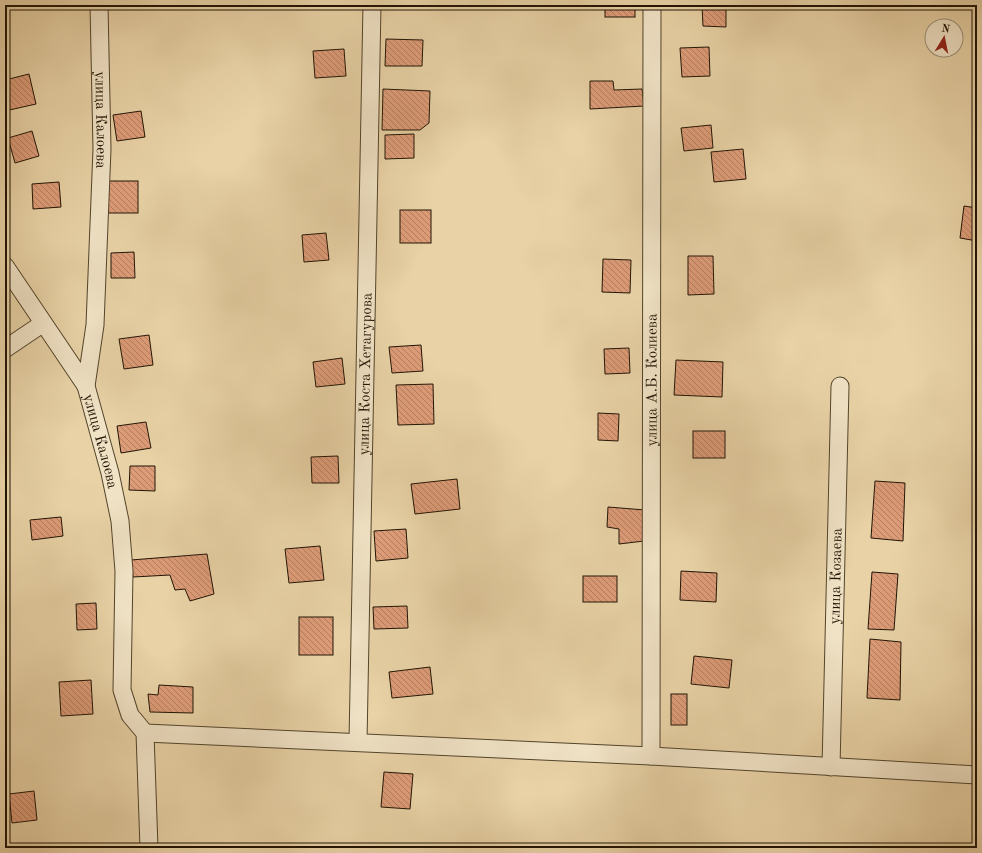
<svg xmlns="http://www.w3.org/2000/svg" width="982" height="853" font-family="'Old Standard TT',serif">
<defs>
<pattern id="building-back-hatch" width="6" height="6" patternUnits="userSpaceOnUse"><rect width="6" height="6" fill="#dd9c78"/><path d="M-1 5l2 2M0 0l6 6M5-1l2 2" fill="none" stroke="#b37e60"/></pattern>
</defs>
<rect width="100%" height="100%" fill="#e8d2a6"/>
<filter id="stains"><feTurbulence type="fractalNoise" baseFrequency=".005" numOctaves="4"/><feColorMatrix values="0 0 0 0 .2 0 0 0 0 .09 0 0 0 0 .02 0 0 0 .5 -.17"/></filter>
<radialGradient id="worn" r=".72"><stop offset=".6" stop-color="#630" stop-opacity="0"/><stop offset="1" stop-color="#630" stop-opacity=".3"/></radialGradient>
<g fill="url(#building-back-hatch)" stroke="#211404">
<rect x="605" y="5" width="30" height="12"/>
<polygon points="699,5 726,5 726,27 703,26 702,6"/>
<polygon points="386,39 423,40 422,66 385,66"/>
<polygon points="709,47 710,76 682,77 680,48"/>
<polygon points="344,49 346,76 315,78 313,51"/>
<polygon points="29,74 36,104 5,111 5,80"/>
<polygon points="590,81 613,81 614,90 642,89 644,106 590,109"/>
<polygon points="383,89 430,91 429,123 420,130 382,130"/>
<polygon points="141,111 145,137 117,141 113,115"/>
<polygon points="711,125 713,148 684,151 681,128"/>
<polygon points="32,131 39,156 15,163 8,138"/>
<polygon points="414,134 414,158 385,159 385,135"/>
<polygon points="743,149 746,179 714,182 711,152"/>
<rect x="107" y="181" width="31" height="32"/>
<polygon points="59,182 61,207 33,209 32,184"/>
<polygon points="964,206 977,208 977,241 960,238"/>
<rect x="400" y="210" width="31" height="33"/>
<polygon points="326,233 329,260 304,262 302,235"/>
<polygon points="134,252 135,278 111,278 111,253"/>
<polygon points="688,256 713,256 714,294 688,295"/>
<polygon points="603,259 631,260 630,293 602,292"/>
<polygon points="149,335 153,365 124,369 119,339"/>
<polygon points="421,345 423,371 392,373 389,347"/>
<polygon points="629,348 630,373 605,374 604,349"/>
<polygon points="342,358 345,384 316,387 313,362"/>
<polygon points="676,360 723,362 722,397 674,395"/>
<polygon points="433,384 434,424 398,425 396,385"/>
<polygon points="598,413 619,414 618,441 598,440"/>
<polygon points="146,422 151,448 121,453 117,426"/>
<rect x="693" y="431" width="32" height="27"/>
<polygon points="338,456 339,483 312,483 311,457"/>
<polygon points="130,466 155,466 155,491 129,490"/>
<polygon points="457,479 460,509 415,514 411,484"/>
<polygon points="875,481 905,483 903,541 871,538"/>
<polygon points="608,507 645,510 644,541 619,544 619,529 607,527"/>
<polygon points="61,517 63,536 32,540 30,520"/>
<polygon points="406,529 408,558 376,561 374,531"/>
<polygon points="320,546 324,580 289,583 285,549"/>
<polygon points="207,554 214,594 190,601 185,589 175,590 170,575 133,577 131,560"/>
<polygon points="681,571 717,573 716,602 680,600"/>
<polygon points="872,572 898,574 894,630 868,629"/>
<rect x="583" y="576" width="34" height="26"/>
<polygon points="96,603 97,629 77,630 76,604"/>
<polygon points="407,606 408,628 374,629 373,607"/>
<rect x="299" y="617" width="34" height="38"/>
<polygon points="870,639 901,642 900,700 867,698"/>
<polygon points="694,656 732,660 729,688 691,684"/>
<polygon points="430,667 433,694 392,698 389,672"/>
<polygon points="91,680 93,714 61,716 59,682"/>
<polygon points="159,685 193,687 193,713 150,712 148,694 158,695"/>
<rect x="671" y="694" width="16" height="31"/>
<polygon points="384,772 413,774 410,809 381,807"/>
<polygon points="34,791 37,820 12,823 9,794"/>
</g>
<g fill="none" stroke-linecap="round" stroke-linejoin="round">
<defs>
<g id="minor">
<path id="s1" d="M99,5L102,149L95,325L86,386L110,473L120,521L124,571L122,690L130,715L145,733L149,848"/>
<polyline points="5,266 86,386"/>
<polyline points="5,349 42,324"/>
<polyline points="145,733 651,756 977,775"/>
<path id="s2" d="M358,742L372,5"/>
<path id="s3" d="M651,756L652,5"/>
<path id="s4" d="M831,767L840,386"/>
</g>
</defs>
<use href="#minor" stroke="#53442c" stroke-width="19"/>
<use href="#minor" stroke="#f0e2c5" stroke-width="17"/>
</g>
<g text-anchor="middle" stroke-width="3" stroke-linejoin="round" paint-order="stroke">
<g font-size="15" fill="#211404" stroke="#f0e2c5">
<text dy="5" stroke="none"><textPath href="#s1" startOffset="115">улица Калоева</textPath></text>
<text dy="5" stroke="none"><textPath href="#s2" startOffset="368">улица Коста Хетагурова</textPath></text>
<text dy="5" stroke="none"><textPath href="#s3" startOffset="376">улица А.Б. Колиева</textPath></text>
<text dy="5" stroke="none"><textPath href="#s1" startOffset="439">улица Калоева</textPath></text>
<text dy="5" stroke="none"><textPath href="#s4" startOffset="191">улица Козаева</textPath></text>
</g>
</g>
<rect width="982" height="853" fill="none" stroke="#e8d2a6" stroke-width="20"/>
<rect x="6" y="6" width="970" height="841" fill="none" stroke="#211404" stroke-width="2"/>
<rect x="10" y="10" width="962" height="833" fill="none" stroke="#211404"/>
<g transform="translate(944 38) rotate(10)"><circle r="19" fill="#f0e2c5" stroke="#9d9078"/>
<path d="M0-3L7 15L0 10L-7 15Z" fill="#8f2418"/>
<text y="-6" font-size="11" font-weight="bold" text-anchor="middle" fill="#211404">N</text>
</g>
<rect width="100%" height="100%" filter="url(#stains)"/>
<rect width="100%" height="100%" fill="url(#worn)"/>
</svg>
